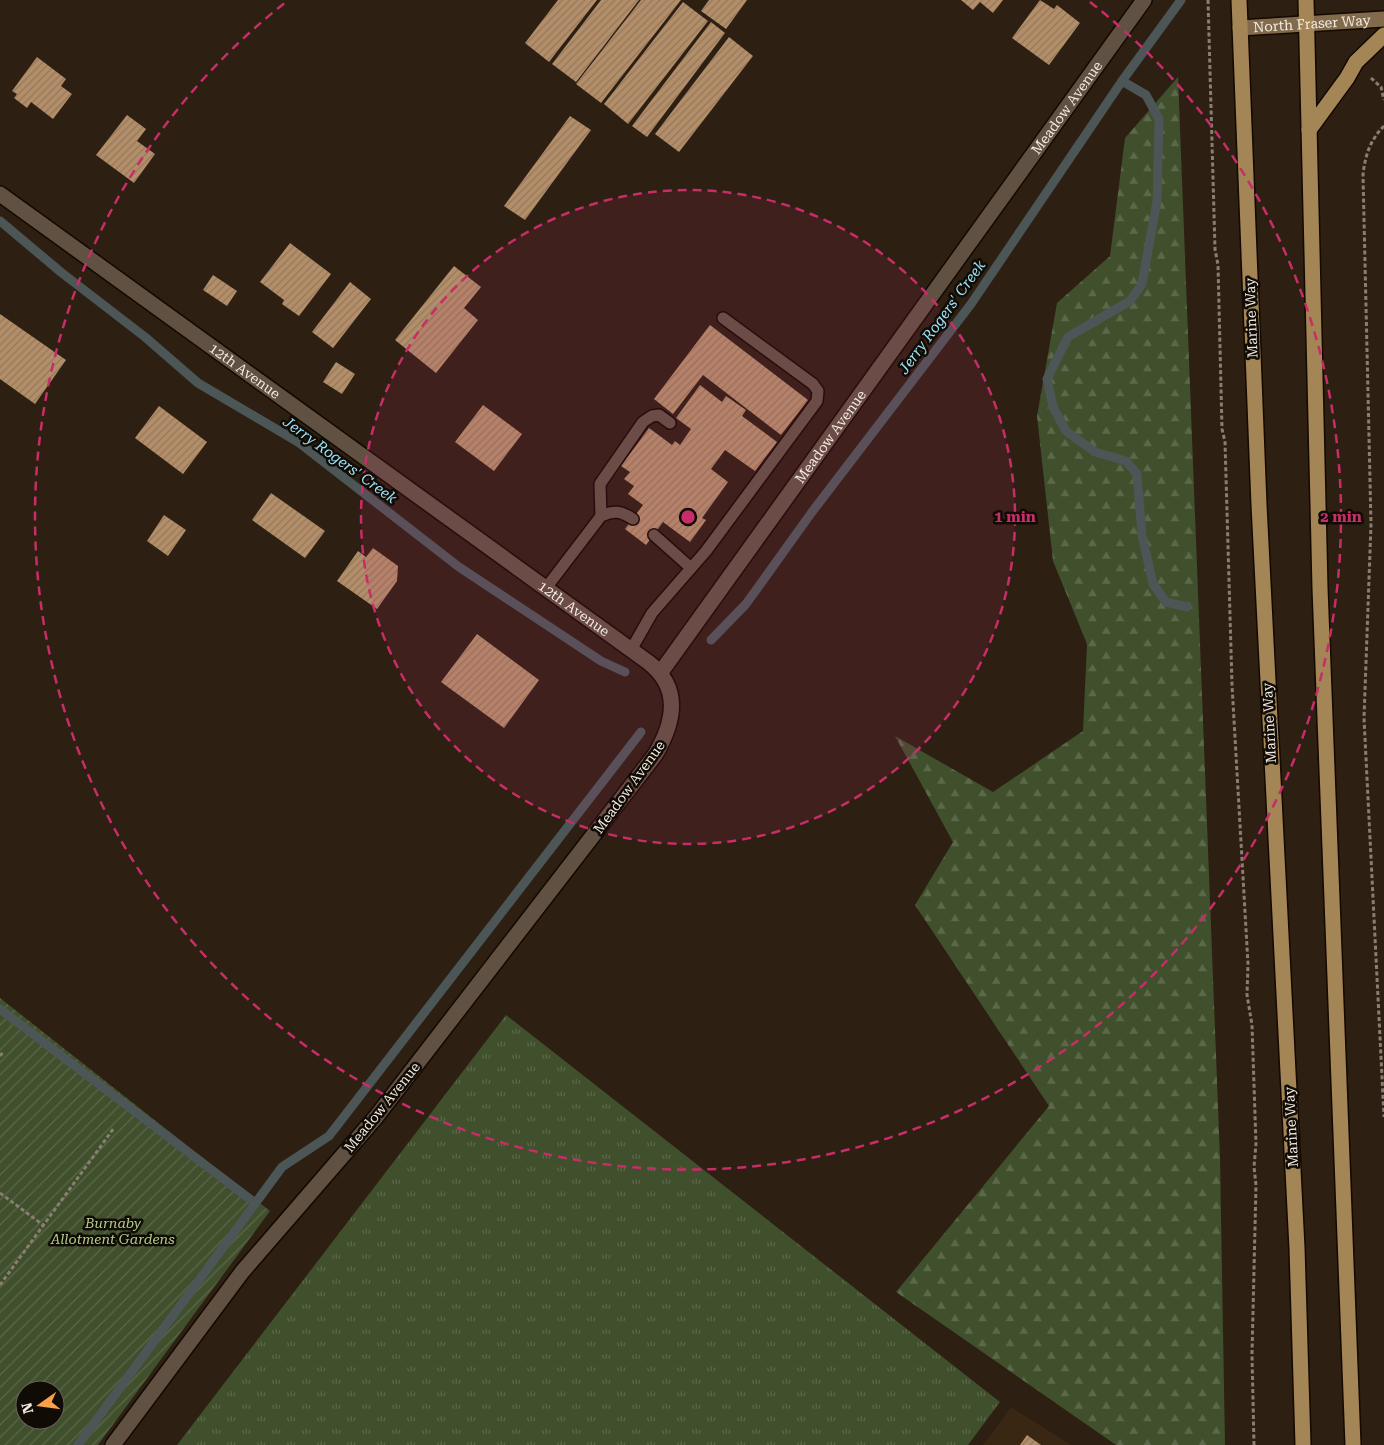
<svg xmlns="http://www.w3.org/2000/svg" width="1384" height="1445" font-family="'Roboto Serif',serif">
<defs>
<pattern id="grass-tufts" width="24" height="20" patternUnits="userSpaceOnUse" patternTransform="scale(1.25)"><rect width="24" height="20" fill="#404f2c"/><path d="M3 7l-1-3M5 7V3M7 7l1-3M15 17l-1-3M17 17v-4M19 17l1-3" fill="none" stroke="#5c684a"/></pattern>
<pattern id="forest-firs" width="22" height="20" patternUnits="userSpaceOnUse" patternTransform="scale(1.25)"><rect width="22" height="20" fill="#404f2c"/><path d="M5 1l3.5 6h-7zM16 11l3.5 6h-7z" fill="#5c684a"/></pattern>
<pattern id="garden-furrows" width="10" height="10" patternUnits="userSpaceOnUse" patternTransform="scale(1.25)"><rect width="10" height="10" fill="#404f2c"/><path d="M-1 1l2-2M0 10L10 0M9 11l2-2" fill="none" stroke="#5c684a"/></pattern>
<pattern id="building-hatch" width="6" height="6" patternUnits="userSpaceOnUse" patternTransform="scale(1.25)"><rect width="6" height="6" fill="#b38e69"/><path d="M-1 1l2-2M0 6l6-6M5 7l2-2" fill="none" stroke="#93785e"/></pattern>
</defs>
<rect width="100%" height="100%" fill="#2d1f12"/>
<polygon fill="#392714" points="1011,1407 1071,1445 983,1445"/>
<polygon fill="url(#grass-tufts)" points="506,1015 1000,1402 968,1445 177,1445"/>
<polygon fill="url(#forest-firs)" points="1178,77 1220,1158 1225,1445 1116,1445 896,1292 1049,1106 915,905 953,842 895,736 993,792 1083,731 1087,644 1053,561 1037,416 1057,303 1110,256 1125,138"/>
<path fill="url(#garden-furrows)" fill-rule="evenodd" d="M0,998L270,1211L98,1445H0ZM25,1390H55V1420H25Z"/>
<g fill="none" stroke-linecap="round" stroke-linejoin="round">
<g stroke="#4c5657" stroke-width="9">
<polyline points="1122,81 1146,95 1159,119 1157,201 1142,284 1130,301 1068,337 1047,379 1053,407 1066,431 1095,452 1126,461 1137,474 1142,535 1153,584 1166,602 1187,607"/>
<polyline points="0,221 62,273 145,337 198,383 298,442 459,567 601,661 625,672"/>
<polyline points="711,640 746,604 812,512 971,304 1122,81 1181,0"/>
<polyline points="0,1009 255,1203"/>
<polyline points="78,1445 282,1167 329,1136 641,732"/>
</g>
</g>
<g fill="url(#building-hatch)">
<polygon points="558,0 597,0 549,62 525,43"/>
<polygon points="601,0 639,0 576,82 552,64"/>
<polygon points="641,0 681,0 601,103 576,84"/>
<polygon points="709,0 747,0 726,29 701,11"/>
<polygon points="961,0 1003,0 993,13 980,2 973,10"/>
<polygon points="1040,0 1054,9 1057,5 1080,23 1049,65 1012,38"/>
<polygon points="683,2 708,21 628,124 604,104"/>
<polygon points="711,22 725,33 647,137 632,126"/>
<polygon points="729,37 753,56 679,152 655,134"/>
<polygon points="37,57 66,79 61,86 72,94 53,119 31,102 27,108 14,98 17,94 12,91"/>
<polygon points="127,115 146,129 137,141 155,154 134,183 96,155"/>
<polygon points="570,116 591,130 525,220 504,206"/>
<polygon points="290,243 331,274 299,316 282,304 284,300 260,282"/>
<polygon points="454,266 481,287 464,308 478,320 436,373 395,340"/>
<polygon points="213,275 237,291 227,306 203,290"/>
<polygon points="350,282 371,299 333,348 312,332"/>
<polygon points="0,314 66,360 35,404 0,379"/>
<polygon points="710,325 808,400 781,435 703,375 673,414 654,399"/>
<polygon points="336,362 355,374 342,394 323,382"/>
<polygon points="700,385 722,402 726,396 746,410 742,416 777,442 755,471 725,450 711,469 728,482 702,518 706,520 690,542 663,522 646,545 625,529 643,505 628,494 634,486 624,479 630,472 621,466 649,428 672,445 675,441 680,445 691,429 676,418"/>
<polygon points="483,405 522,434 494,471 455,442"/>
<polygon points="159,406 207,442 183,474 135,438"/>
<polygon points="271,493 325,531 305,558 252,520"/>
<polygon points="164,515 186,530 168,556 147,541"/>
<polygon points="373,548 398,566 397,581 377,609 337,581 358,551 366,557"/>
<polygon points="477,634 539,680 504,728 441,682"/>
<polygon points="1027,1435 1041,1445 1020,1445"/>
</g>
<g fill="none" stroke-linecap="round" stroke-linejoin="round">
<defs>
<g id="lane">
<polyline points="601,516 600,484 643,422 652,416 659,415 670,423"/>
<polyline points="654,535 691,568"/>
<path d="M546,588L601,516C614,510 621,511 633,519"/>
<polyline points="631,650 652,613 706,551 817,401 818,391 813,384 723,318"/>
</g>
<g id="street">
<path id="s1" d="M0,194L648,662C682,688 674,723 655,755L376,1117L242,1272L113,1445"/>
<path id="s2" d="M661,672L1144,0"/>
</g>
<g id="secondary">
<path id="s3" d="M1240,28L1384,19"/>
</g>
<g id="primary">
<polyline points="1239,0 1259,505 1297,1248 1303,1445"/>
<polyline points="1306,0 1320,588 1353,1445"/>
<polyline points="1309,130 1347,78 1356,62 1384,35"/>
</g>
</defs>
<use href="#lane" stroke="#140901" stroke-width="14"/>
<use href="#street" stroke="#140901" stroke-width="18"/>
<use href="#secondary" stroke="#140901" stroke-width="18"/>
<use href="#primary" stroke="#140901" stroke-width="18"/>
<g stroke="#897e73" stroke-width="3" stroke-dasharray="4 2.5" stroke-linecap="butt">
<polyline points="1208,0 1215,249 1218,265 1222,429 1225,442 1232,685 1248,964 1247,995 1252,1025 1256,1144 1254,1167 1256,1185 1252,1354 1254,1445"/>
<polyline points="1371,78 1381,87 1384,100"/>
<path d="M1384,126C1370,140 1365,156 1363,175L1371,524L1364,718L1384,1117"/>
<polyline points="0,1056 4,1051"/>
<polyline points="0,1193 43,1225"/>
<polyline points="0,1285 114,1128"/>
</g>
<use href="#lane" stroke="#605142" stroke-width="11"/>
<use href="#street" stroke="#605142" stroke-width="15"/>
<use href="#secondary" stroke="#826b4c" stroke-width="15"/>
<use href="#primary" stroke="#a38556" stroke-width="15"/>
</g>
<circle cx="688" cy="517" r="327" fill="#c72d68" fill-opacity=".12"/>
<g fill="none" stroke="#c72d68" stroke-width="2.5" stroke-dasharray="9 6">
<circle cx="688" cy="517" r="327"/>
<path d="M1090 2A653 653 0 1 1 286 2"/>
</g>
<g text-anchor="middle" stroke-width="5" stroke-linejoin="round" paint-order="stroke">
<g font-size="14" fill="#f3eae1" stroke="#100b05">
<text dy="5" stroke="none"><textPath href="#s3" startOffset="72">North Fraser Way</textPath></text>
<text dy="5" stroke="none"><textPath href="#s2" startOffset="695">Meadow Avenue</textPath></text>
<text transform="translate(1251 318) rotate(-92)" y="5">Marine Way</text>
<text dy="5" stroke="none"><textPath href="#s1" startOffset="302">12th Avenue</textPath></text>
<text dy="5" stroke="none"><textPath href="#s2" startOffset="290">Meadow Avenue</textPath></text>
<text dy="5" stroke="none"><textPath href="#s1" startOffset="708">12th Avenue</textPath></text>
<text transform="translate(1269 723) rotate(-93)" y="5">Marine Way</text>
<text transform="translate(629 787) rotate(-54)" y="5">Meadow Avenue</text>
<text transform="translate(382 1107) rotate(-51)" y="5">Meadow Avenue</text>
<text transform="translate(1291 1127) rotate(-93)" y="5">Marine Way</text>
</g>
<g font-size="14" font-style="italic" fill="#b1ce89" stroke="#100b05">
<text x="113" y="1228">Burnaby<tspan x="113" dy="16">Allotment Gardens</tspan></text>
</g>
<g font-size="15" font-style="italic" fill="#9be4f9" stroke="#100b05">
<text transform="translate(942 317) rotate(-54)" y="5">Jerry Rogers' Creek</text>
<text transform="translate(340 460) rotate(36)" y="5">Jerry Rogers' Creek</text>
</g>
</g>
<circle cx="688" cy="517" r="8" fill="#c72d68" stroke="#100b05" stroke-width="2.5"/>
<g font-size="15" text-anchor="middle" font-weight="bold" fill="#c72d68" stroke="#100b05" stroke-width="5" stroke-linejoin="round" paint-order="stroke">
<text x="1015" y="522">1 min</text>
<text x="1341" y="522">2 min</text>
</g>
<g transform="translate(40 1405) rotate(256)"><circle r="24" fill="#100b05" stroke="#6b645d"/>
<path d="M0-4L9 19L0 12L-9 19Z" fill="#f8a14a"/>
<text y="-8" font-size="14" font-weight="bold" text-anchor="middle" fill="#f3eae1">N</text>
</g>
</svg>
